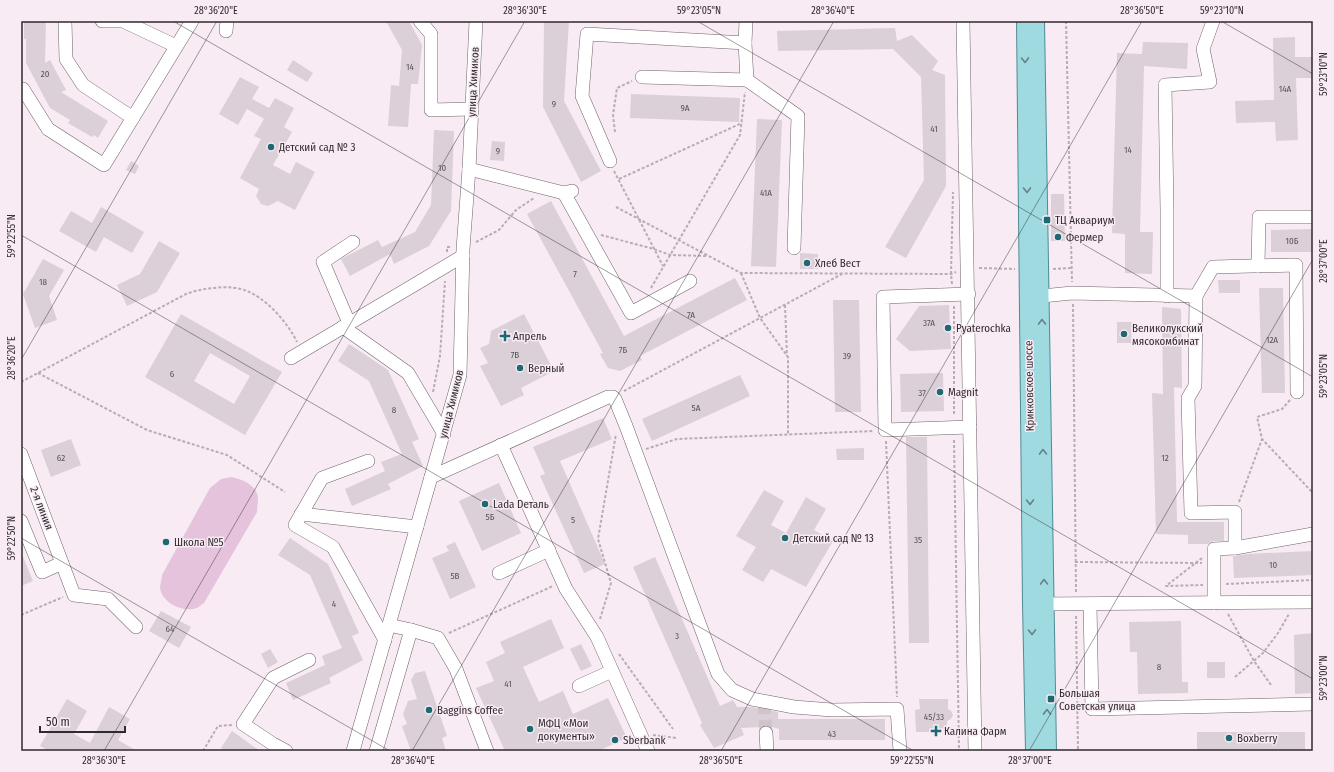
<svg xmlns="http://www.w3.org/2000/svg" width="1334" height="772" font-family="'Fira Sans Condensed',sans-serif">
<rect width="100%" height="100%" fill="#f8ebf4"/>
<path fill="#e6c3dc" d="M231,477C242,479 257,485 258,498C258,502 257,507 257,512L204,603C201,605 197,609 193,609C180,611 162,602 160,588C160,584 162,579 162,575L210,488L221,479Z"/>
<g fill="#dbcfd8" fill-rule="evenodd">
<polygon points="24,21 46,21 45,63 50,60 66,90 61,92 108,121 98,138 94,135 92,137 68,123 70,120 50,108 26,63 26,39 24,39"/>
<polygon points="386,21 409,21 422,45 418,84 411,84 408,127 388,126 391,85 399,86 402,50"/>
<polygon points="544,21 569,21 564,101 601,171 581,182 543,107"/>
<polygon points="895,28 897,41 912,35 938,61 932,70 945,75 946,186 906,258 885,247 924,180 921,77 893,49 778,51 777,31"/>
<polygon points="1295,37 1295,57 1313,57 1313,78 1296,78 1298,140 1276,141 1275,122 1236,123 1235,101 1274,100 1273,38"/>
<polygon points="1143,42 1188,43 1187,69 1144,66 1140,232 1153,232 1152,274 1125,273 1125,234 1112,233 1117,53 1142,54"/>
<polygon points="293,60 313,73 307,82 287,70"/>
<polygon points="240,77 259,87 252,99 269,108 275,98 294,108 284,127 292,132 273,165 290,174 296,162 315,172 295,210 278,201 268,206 261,204 256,196 259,189 240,178 261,139 254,136 264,119 247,109 238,125 219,114"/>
<polygon points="631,94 740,98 739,122 630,118"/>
<polygon points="757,119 782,120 776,267 751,266"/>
<polygon points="434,130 454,131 451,211 429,246 394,264 390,254 350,276 341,259 378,240 382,247 415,232 431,205"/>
<polygon points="492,141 505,142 504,161 490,160"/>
<polygon points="131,161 139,166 135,174 126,170"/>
<polygon points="1051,194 1064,194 1065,241 1051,241"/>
<polygon points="551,201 624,336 735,278 747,300 640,356 642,360 620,371 608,368 600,354 603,353 527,214"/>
<polygon points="101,207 144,232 132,253 104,237 96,252 59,231 71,211 92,223"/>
<polygon points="1313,229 1313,252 1271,252 1271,230"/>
<polygon points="159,241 180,253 157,292 127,306 117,285 140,274"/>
<polygon points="800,253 818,254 818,269 800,269"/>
<polygon points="43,259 64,270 49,296 57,320 35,328 23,294"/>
<polygon points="1218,280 1240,280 1240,293 1219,293"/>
<polygon points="1259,288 1283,288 1285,393 1262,393"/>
<polygon points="833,300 859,300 861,412 835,412"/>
<polygon points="949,305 951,349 910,351 896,339 919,306"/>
<polygon points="1162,307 1181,309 1182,388 1174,387 1177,522 1224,522 1224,541 1213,541 1208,544 1188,544 1188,535 1156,534 1152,393 1163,394"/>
<path d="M181,314L282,372L245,435L145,377ZM210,353L250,376L234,404L194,381Z"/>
<polygon points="524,314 554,371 521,388 524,395 501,406 480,366 488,363 480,348 489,344 491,331"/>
<polygon points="1117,322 1132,322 1131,343 1117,343"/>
<polygon points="349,344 388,370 419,439 412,442 423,466 388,484 391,489 352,506 345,489 385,471 381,462 402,454 369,381 338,361"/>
<polygon points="943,373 944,411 901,412 900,374"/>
<polygon points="740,375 750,396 652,441 642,419"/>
<polygon points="603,418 612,439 560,461 605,564 584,573 540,476 545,474 533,447"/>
<polygon points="906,437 927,437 929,643 909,643"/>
<polygon points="71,439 81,465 51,477 41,450"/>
<polygon points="864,448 864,460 837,460 836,449"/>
<polygon points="499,483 521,533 482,551 459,501"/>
<polygon points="764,490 784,501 771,525 786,533 806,497 826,509 814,530 833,541 806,587 771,569 763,582 742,570 756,547 736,536"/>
<polygon points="290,538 328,564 359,633 352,636 363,660 329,678 331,683 293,700 286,683 325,665 322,656 342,648 310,575 278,555"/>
<polygon points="455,542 476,587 450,599 432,558 449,551 446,546"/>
<polygon points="1313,551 1313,575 1234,578 1233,556 1247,554"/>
<polygon points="21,552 33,581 21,586"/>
<polygon points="655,557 720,706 733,700 737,707 751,707 778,712 778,719 885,719 885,740 779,740 779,729 766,725 761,727 741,728 744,735 714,748 700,725 702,723 633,567"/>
<polygon points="161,611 191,627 179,648 149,631"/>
<polygon points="551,619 564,648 523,667 539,702 563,691 573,714 608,698 627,738 598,751 505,751 476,688 494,681 486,662 505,653 500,642"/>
<polygon points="1181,621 1182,682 1188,682 1188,693 1138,694 1137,652 1130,652 1129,622"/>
<polygon points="1313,633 1313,693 1295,694 1294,635"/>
<polygon points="581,644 592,666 581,671 570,649"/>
<polygon points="270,649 278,662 268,668 261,654"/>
<rect x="1207" y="662" width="18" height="16"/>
<polygon points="425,671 447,736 442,738 446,751 411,751 402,726 407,724 403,714 408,701 417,699 411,680 415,673"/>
<polygon points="67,699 87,711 74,734 90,743 109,707 130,719 118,740 137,751 49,751 40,746"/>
<polygon points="919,699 948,699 948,709 951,711 953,715 951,719 947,721 947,725 936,736 932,732 916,732 915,710 920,709"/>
<polygon points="232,731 260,751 225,751 221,748"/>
<rect x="1197" y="732" width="108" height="19"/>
</g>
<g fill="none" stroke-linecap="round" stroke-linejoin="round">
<polyline stroke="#d0c4cc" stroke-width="13" stroke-dasharray="13 6" stroke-linecap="butt" points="764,701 766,733"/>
<defs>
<g id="minor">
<polyline points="65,21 66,59 83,85 133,118"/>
<polyline points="102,21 123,21 176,46"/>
<polyline points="420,21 431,34 431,110 472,109"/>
<polyline points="746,21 745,43 747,80 798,116 794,248"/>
<polyline points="963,21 975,751"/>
<polyline points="226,31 227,21"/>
<polyline points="642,77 747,80"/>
<polyline points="23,89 48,129 104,165 192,21"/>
<polyline points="610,161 582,96 587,34 745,43"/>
<polyline points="469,169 564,193 572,191"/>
<polyline points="564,193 631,313 690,281"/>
<polyline points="1258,266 1259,217 1313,217"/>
<polyline points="969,294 883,297 885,430 970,427"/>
<polyline points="1167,296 1167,210 1165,85 1210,82 1203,49 1213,21"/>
<polyline points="1196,296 1213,267 1296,265 1297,392"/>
<polyline points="1032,297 1072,293 1196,296 1195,386 1188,398 1191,513 1235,512 1235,548"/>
<polyline points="349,323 323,262 353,242"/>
<polyline points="343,327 408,373 444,434"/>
<polyline points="291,358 463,256"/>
<polyline points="501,445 566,589 597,637 648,751"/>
<polyline points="21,454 74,595 108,599 136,627"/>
<polyline points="368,461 322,478 295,525 333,547 385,640"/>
<polyline points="431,477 608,397 613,397 615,399 626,426 718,674 732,690 752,699 794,707 832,710 897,709 900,751"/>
<polyline points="301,514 417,527"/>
<polyline points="21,521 42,572 62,563"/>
<polyline points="499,573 549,550"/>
<polyline points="1214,603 1214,549 1235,548 1313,534"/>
<polyline points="1037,604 1313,602"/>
<polyline points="1090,604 1092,709 1313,704"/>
<polyline points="389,625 411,630 438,638 456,669 487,751"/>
<polyline points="579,686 612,671"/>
<polyline points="766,733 767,751"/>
<polyline points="286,751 273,744 243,724 273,678 309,660"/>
<polyline points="353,751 460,375 463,249 469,169 476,21"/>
<polyline points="376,751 411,630"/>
</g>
<g id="major">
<polyline points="1025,21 1031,604 1034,751"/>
<polyline points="1036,21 1048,751"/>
</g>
</defs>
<use href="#minor" stroke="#6e636b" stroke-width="14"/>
<use href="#major" stroke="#4e8c95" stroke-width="18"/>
<g stroke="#b7adb4" stroke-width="2" stroke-dasharray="3 2" stroke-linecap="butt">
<polyline points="1066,21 1072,282"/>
<polyline points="615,132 613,115 617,88 632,81"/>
<polyline points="614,171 663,266"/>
<polyline points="619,179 742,123"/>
<polyline points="616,207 741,273 951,274 956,272"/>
<polyline points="601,235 654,249 670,255 707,256"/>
<polyline points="476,242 499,230 516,210 534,198"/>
<polyline points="447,252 447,247 451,247"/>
<polyline points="979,268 1015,269"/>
<polyline points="1053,269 1072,268"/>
<polyline points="741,273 760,318 788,357 788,435"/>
<polyline points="952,284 951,274 953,192"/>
<polyline points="651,288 740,135 745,92"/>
<polyline points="1073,304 1076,592"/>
<polyline points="785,305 787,356"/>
<polyline points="954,306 954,416"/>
<polyline points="38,373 147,430 227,455 285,492"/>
<path d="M21,382L186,294C202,288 231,284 247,291C267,299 288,323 297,342"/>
<polyline points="624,391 842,274"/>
<polyline points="433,392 440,356 445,281"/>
<polyline points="1290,400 1282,409 1257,417 1262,439 1313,493"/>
<polyline points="954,440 959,751"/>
<polyline points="886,441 897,697"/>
<polyline points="646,449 677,439 874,431"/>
<polyline points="1239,502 1262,439"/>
<polyline points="1202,558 1166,586 1203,585"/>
<polyline points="1075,562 1202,563"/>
<polyline points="1226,584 1313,580"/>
<polyline points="1228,614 1254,661 1271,685"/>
<polyline points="21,615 63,597"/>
<polyline points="1076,616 1078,751"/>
<polyline points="600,619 611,583 598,539 616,434"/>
<polyline points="449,633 553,586"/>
<polyline points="619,654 673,729"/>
<polyline points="1235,677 1263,653 1278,633 1289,614"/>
<polyline points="653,735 676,738"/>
<polyline points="203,751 218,726 232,725"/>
</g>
<use href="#minor" stroke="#fff" stroke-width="13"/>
<use href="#major" stroke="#9edae0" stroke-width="16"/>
</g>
<defs><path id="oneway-chevron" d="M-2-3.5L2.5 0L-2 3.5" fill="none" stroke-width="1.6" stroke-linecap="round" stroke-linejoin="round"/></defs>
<g stroke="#668287">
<use href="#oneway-chevron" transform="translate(1025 60) rotate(89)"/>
<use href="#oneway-chevron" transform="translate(1027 190) rotate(89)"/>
<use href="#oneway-chevron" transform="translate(1042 322) rotate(-91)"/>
<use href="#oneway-chevron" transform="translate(1043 452) rotate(-91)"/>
<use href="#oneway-chevron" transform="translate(1030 502) rotate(89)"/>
<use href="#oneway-chevron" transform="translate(1044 582) rotate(-91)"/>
<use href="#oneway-chevron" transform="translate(1032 632) rotate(89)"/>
<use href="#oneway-chevron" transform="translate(1047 712) rotate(-91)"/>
</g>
<path fill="none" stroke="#2f2a2e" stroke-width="1" stroke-opacity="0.45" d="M173,21L1313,679M697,21L1313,377M1221,21L1313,74M21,235L914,751M21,360L217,21M21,538L390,751M104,751L525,21M412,751L834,21M721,751L1142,21M1029,751L1313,259"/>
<g fill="#1e6971" stroke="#f8ebf4" stroke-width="1.5">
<circle cx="271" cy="147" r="4"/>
<rect x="1043" y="216" width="8" height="8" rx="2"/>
<circle cx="1058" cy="237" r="4"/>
<circle cx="807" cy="263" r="4"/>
<circle cx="948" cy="328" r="4"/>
<circle cx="1124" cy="334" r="4"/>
<path d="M503 330h4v4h4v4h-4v4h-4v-4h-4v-4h4z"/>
<circle cx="520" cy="368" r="4"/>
<circle cx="940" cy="392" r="4"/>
<circle cx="485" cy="504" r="4"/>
<circle cx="785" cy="538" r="4"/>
<circle cx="166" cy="542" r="4"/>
<rect x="1047" y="695" width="8" height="8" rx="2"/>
<circle cx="429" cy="710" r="4"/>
<circle cx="530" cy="729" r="4"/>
<path d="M934 725h4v4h4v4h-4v4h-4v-4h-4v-4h4z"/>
<circle cx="1229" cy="738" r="4"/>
<circle cx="615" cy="740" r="4"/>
</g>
<g text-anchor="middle" stroke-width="3" stroke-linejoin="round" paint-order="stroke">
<g font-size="9" fill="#5a5358">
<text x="410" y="70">14</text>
<text x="45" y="77">20</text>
<text x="1285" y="92">14А</text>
<text x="554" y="107">9</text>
<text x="685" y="111">9А</text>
<text x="934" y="132">41</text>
<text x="1128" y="153">14</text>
<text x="498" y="154">9</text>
<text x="442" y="171">10</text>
<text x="766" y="196">41А</text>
<text x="1292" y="244">10Б</text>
<text x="575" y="277">7</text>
<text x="43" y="285">18</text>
<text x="691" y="318">7А</text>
<text x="929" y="326">37А</text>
<text x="1272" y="343">12А</text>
<text x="623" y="353">7Б</text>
<text x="515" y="358">7В</text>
<text x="847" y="359">39</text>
<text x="172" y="377">6</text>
<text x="922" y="396">37</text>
<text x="696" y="411">5А</text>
<text x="394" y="413">8</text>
<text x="61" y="461">62</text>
<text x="1165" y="461">12</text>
<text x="490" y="520">5Б</text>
<text x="573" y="523">5</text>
<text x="918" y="543">35</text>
<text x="1273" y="568">10</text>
<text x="455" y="579">5В</text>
<text x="334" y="607">4</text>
<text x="170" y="632">64</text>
<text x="677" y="639">3</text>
<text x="1159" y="670">8</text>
<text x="508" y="687">41</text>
<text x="934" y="720">45/33</text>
<text x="832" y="737">43</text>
</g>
<g font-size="11" fill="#2f2a2e" stroke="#f8ebf4">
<text transform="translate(473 82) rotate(-87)" y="4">улица Химиков</text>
<text transform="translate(1029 386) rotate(-91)" y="4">Крикковское шоссе</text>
<text transform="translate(451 404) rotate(-76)" y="4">улица Химиков</text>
<text transform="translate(42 508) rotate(69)" y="4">2-я линия</text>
</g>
<g font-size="11" fill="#2f2a2e" stroke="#f8ebf4" text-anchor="start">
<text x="279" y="151">Детский сад № 3</text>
<text x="1055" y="224">ТЦ Аквариум</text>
<text x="1066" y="241">Фермер</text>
<text x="815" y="267">Хлеб Вест</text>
<text x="956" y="332">Pyaterochka</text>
<text x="1132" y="332">Великолукский<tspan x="1132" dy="13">мясокомбинат</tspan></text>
<text x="513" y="340">Апрель</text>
<text x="528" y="372">Верный</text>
<text x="948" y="396">Magnit</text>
<text x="493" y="508">Lada Dеталь</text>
<text x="793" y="542">Детский сад № 13</text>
<text x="174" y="546">Школа №5</text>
<text x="1059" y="697">Большая<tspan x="1059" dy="13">Советская улица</tspan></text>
<text x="437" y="714">Baggins Coffee</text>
<text x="538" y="727">МФЦ «Мои<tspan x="538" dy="13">документы»</tspan></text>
<text x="944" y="735">Калина Фарм</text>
<text x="1237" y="742">Boxberry</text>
<text x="623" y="744">Sberbank</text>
</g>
</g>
<rect width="1334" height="772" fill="none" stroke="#f8ebf4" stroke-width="44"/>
<path d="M40 726v6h85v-6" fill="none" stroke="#2f2a2e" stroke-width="2"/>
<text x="46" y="726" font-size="12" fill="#2f2a2e" stroke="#f8ebf4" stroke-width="3" paint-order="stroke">50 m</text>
<rect x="22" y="22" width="1290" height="728" fill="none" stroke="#2f2a2e" stroke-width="1.5"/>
<g font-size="10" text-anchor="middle" fill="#2f2a2e">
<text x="216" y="14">28°36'20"E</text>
<text x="525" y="14">28°36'30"E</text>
<text x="699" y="14">59°23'05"N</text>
<text x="833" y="14">28°36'40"E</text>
<text x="1142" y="14">28°36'50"E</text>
<text x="1222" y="14">59°23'10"N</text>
<text transform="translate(1323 74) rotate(-90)" y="4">59°23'10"N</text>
<text transform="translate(11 236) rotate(-90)" y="4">59°22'55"N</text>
<text transform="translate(1323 261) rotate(-90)" y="4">28°37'00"E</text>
<text transform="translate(11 358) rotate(-90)" y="4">28°36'20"E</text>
<text transform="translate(1323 376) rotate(-90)" y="4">59°23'05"N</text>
<text transform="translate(11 538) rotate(-90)" y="4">59°22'50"N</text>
<text transform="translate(1323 678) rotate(-90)" y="4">59°23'00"N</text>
<text x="104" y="764">28°36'30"E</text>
<text x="413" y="764">28°36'40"E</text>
<text x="721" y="764">28°36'50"E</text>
<text x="912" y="764">59°22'55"N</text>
<text x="1030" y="764">28°37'00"E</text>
</g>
</svg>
